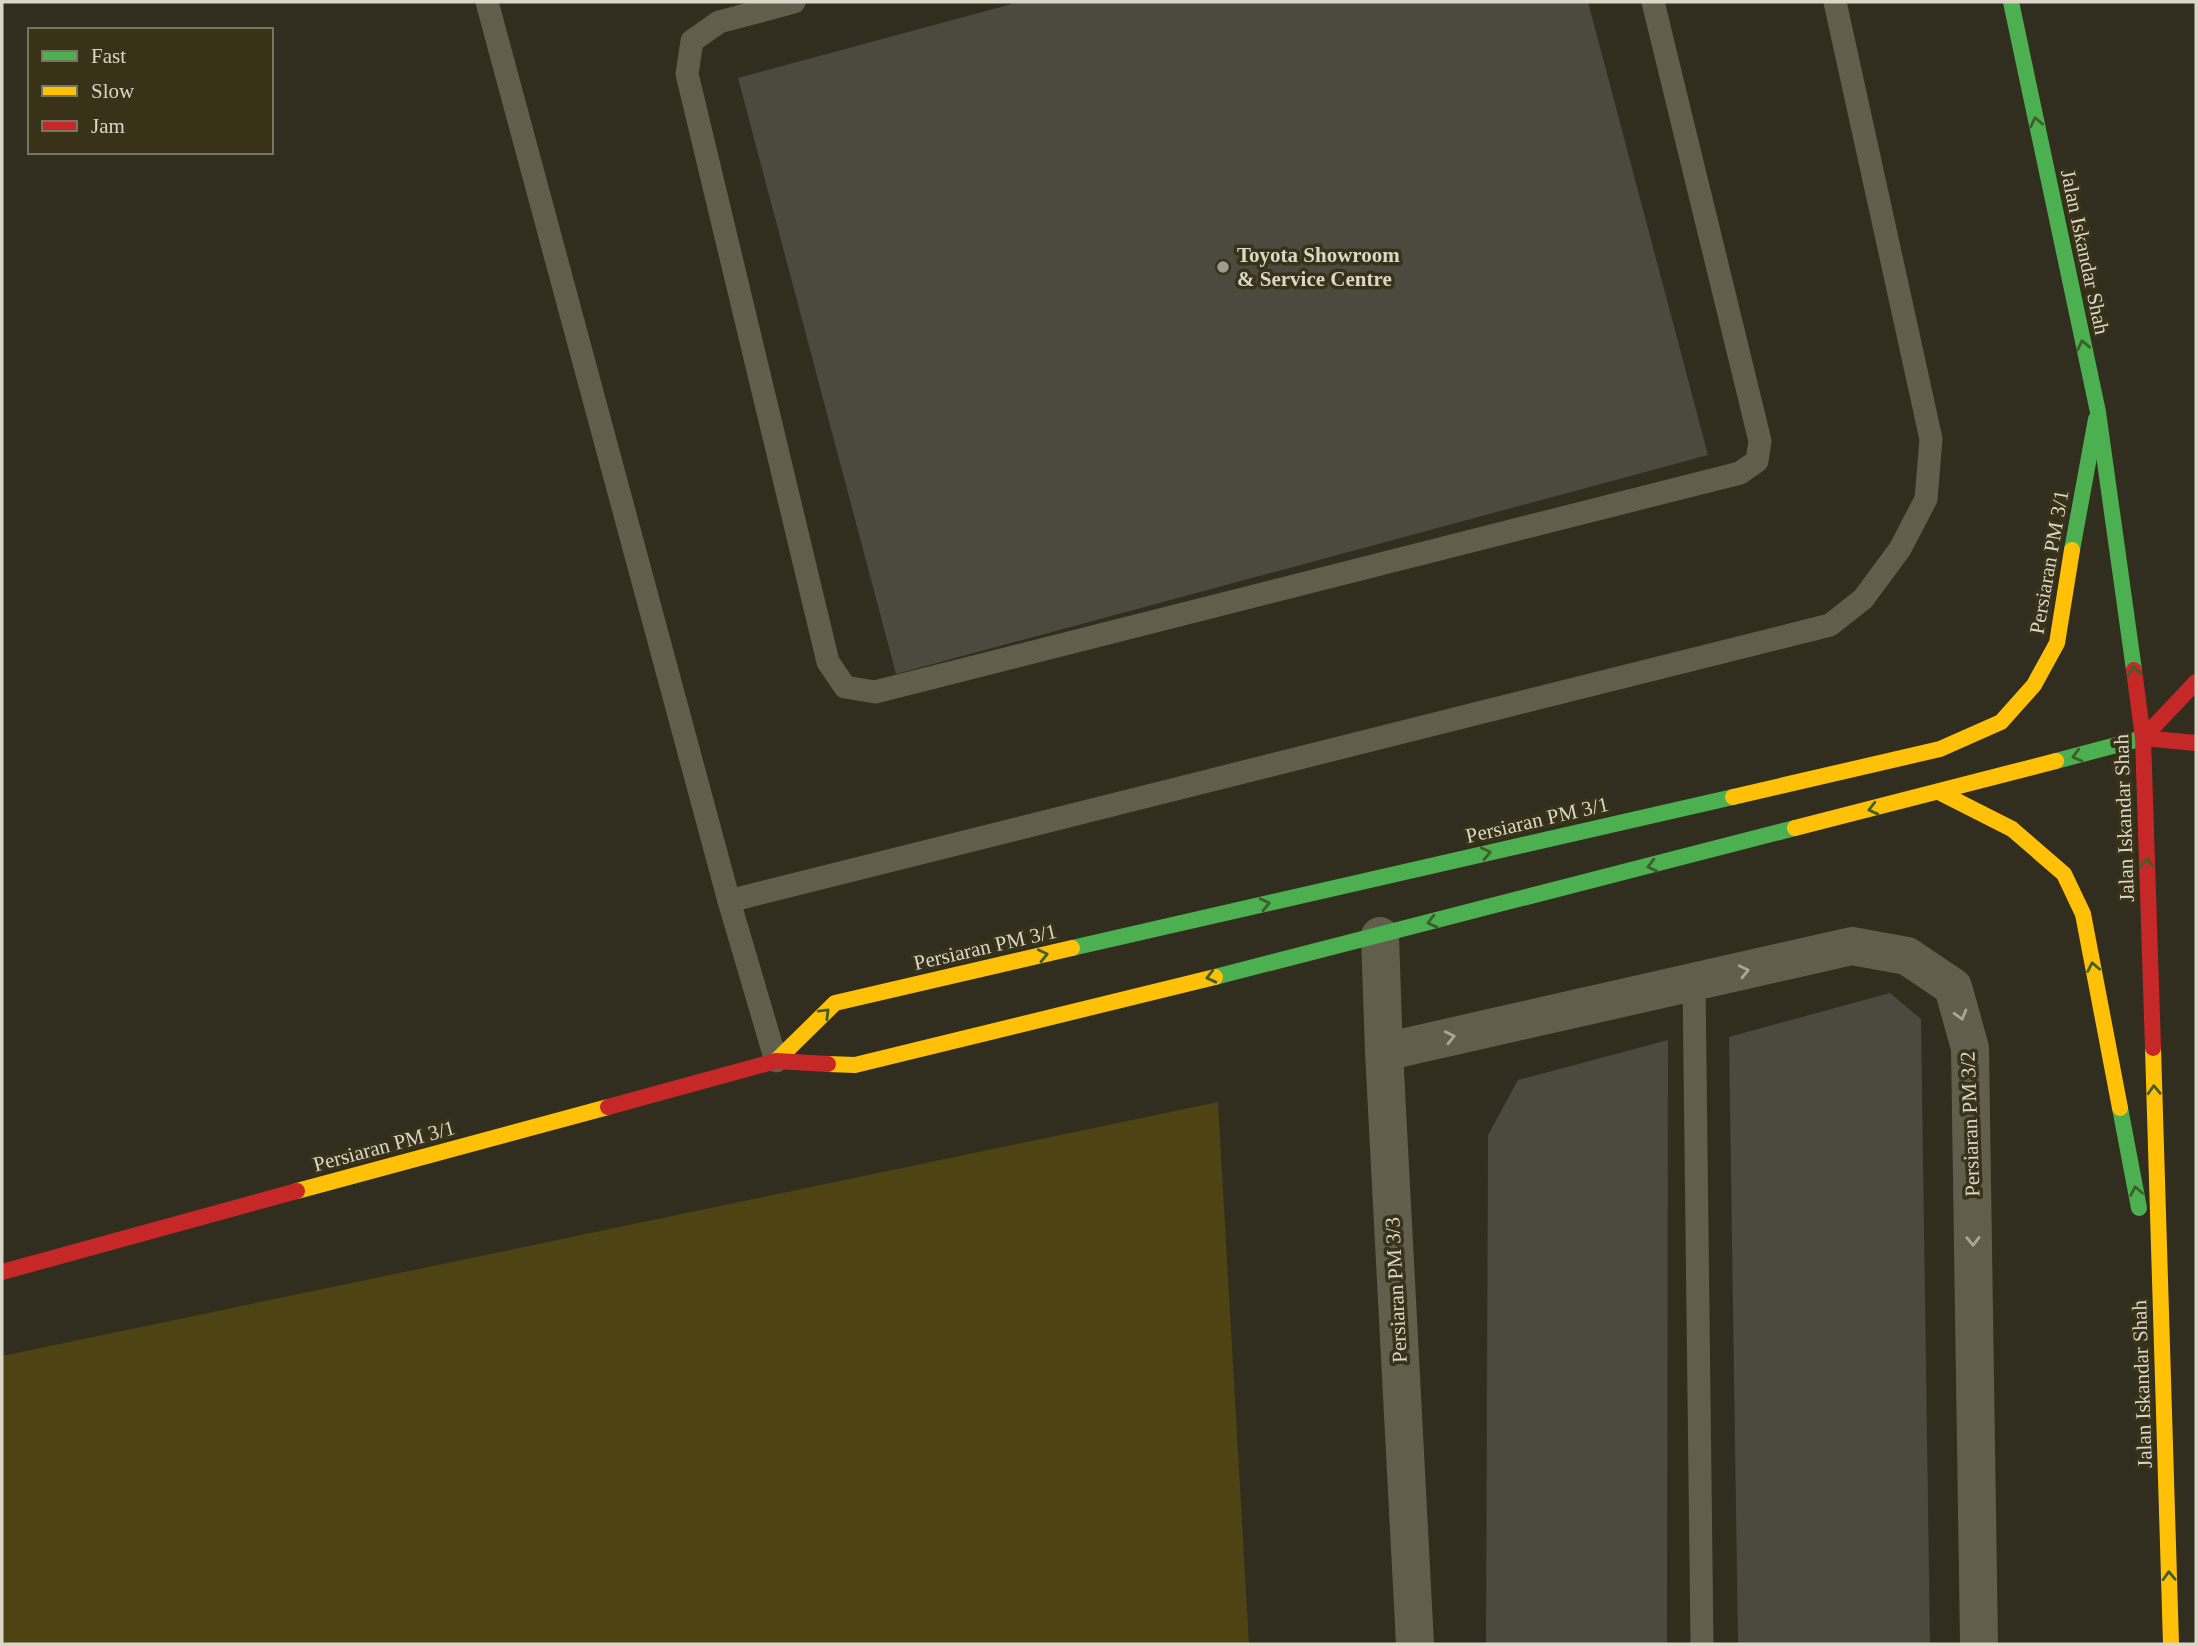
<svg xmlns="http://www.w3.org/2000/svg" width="2198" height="1646" font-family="'Times New Roman',serif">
<rect width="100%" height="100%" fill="#312d1f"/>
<polygon fill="#4e4312" points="1218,1102 1249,1644 2,1644 2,1356"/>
<g fill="#4c4a3e">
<polygon points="1019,2 1588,2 1708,455 896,674 738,78"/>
<polygon points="1890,993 1921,1019 1930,1644 1738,1644 1729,1037"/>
<polygon points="1668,1040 1667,1644 1486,1644 1488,1135 1518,1080"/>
</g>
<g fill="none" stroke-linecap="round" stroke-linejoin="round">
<g stroke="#625e4c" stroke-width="23">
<polyline points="487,2 729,901 776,1061"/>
<polyline points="794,2 719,22 692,41 687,74 828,662 845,687 875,692 1740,473 1757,461 1760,441 1653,2"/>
<polyline points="729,901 1830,625 1863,599 1900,549 1926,499 1931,439 1835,2"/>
<polyline points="1694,982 1702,1644"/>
</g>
<g stroke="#625e4c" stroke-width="38">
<polyline points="1380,936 1384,1052 1415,1644"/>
<polyline points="1384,1052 1852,946 1907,956 1953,987 1970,1048 1979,1644"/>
</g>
<g stroke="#4caf50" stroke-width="16">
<polyline points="2011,2 2098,412 2134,670"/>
<polyline points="2072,550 2096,419"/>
<polyline points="2056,761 2143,738"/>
<polyline points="1072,948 1733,797"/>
<polyline points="1215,977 1795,828"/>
<polyline points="2120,1108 2139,1208"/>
</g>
<g stroke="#ffc107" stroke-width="16">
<polyline points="1939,792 2012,829 2064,874 2083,914 2120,1108"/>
<polyline points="1733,797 1940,749 2001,722 2034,685 2057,643 2072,550"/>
<polyline points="1795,828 2056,761"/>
<polyline points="2153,1048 2171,1644"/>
<polyline points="776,1061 835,1003 1072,948"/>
<polyline points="828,1064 855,1065 1215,977"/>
<polyline points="297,1191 608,1107"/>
</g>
<g stroke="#c62828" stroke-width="16">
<polyline points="2134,670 2143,738 2153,1048"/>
<polyline points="2143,738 2196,682"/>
<polyline points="2143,738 2196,743"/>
<polyline points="608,1107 776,1061 828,1064"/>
<polyline points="2,1272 297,1191"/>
</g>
</g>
<defs><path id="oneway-chevron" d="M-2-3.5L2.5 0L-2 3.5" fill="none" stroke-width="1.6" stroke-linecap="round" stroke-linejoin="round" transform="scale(1.75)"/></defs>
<g stroke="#3f5e2c">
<use href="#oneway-chevron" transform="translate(2036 122) rotate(-102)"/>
<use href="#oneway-chevron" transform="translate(2083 345) rotate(-102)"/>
<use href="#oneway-chevron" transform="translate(2134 671) rotate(-98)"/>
<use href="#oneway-chevron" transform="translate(2077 756) rotate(165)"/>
<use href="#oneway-chevron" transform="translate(1873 809) rotate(166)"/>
<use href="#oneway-chevron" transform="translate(1486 853) rotate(-13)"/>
<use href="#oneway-chevron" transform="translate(2147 863) rotate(-92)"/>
<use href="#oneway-chevron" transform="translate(1652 866) rotate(166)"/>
<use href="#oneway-chevron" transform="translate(1265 904) rotate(-13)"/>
<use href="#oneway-chevron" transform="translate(1432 922) rotate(166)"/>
<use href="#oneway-chevron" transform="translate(1043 955) rotate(-13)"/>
<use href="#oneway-chevron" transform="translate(2093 967) rotate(-101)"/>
<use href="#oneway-chevron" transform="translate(1211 977) rotate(166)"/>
<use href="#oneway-chevron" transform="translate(825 1013) rotate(-45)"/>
<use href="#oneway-chevron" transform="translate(2154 1090) rotate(-92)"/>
<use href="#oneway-chevron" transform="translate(2136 1191) rotate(-101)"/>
<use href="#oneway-chevron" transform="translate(2169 1576) rotate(-92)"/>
</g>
<g stroke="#aba796">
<use href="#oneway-chevron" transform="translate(1744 971) rotate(-13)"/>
<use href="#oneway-chevron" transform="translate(1961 1015) rotate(74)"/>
<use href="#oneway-chevron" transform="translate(1450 1037) rotate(-13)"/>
<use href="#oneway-chevron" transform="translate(1973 1241) rotate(89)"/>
</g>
<circle fill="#a09c8d" stroke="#383218" stroke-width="2.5" cx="1223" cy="267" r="7"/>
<g text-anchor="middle" stroke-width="7" stroke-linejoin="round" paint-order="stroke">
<g font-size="21" fill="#dbd7c8" stroke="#383218">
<text transform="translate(2085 252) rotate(78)" y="7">Jalan Iskandar Shah</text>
<text transform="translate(2049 562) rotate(-80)" y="7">Persiaran PM 3/1</text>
<text transform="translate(2124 818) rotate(-92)" y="7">Jalan Iskandar Shah</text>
<text transform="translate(1537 820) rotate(-13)" y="7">Persiaran PM 3/1</text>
<text transform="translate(985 947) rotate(-13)" y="7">Persiaran PM 3/1</text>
<text transform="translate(1970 1124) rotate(-92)" y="7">Persiaran PM 3/2</text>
<text transform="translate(384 1146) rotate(-15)" y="7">Persiaran PM 3/1</text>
<text transform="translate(1396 1290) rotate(-93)" y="7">Persiaran PM 3/3</text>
<text transform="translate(2142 1384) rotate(-92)" y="7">Jalan Iskandar Shah</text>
</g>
<g font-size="21" font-weight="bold" fill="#dbd7c8" stroke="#383218" text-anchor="start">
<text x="1237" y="262">Toyota Showroom<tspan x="1237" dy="24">&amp; Service Centre</tspan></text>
</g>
</g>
<rect width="2198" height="1646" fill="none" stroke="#dbd7c8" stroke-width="7"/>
<rect x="28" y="28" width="245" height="126" fill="#383218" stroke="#79745e" stroke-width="2"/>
<rect x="42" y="51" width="35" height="10" fill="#4caf50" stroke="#79745e" stroke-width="2"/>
<text x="91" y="63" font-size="21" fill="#dbd7c8">Fast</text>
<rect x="42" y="86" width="35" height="10" fill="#ffc107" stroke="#79745e" stroke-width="2"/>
<text x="91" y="98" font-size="21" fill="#dbd7c8">Slow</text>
<rect x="42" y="121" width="35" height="10" fill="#c62828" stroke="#79745e" stroke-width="2"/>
<text x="91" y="133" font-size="21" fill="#dbd7c8">Jam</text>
</svg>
